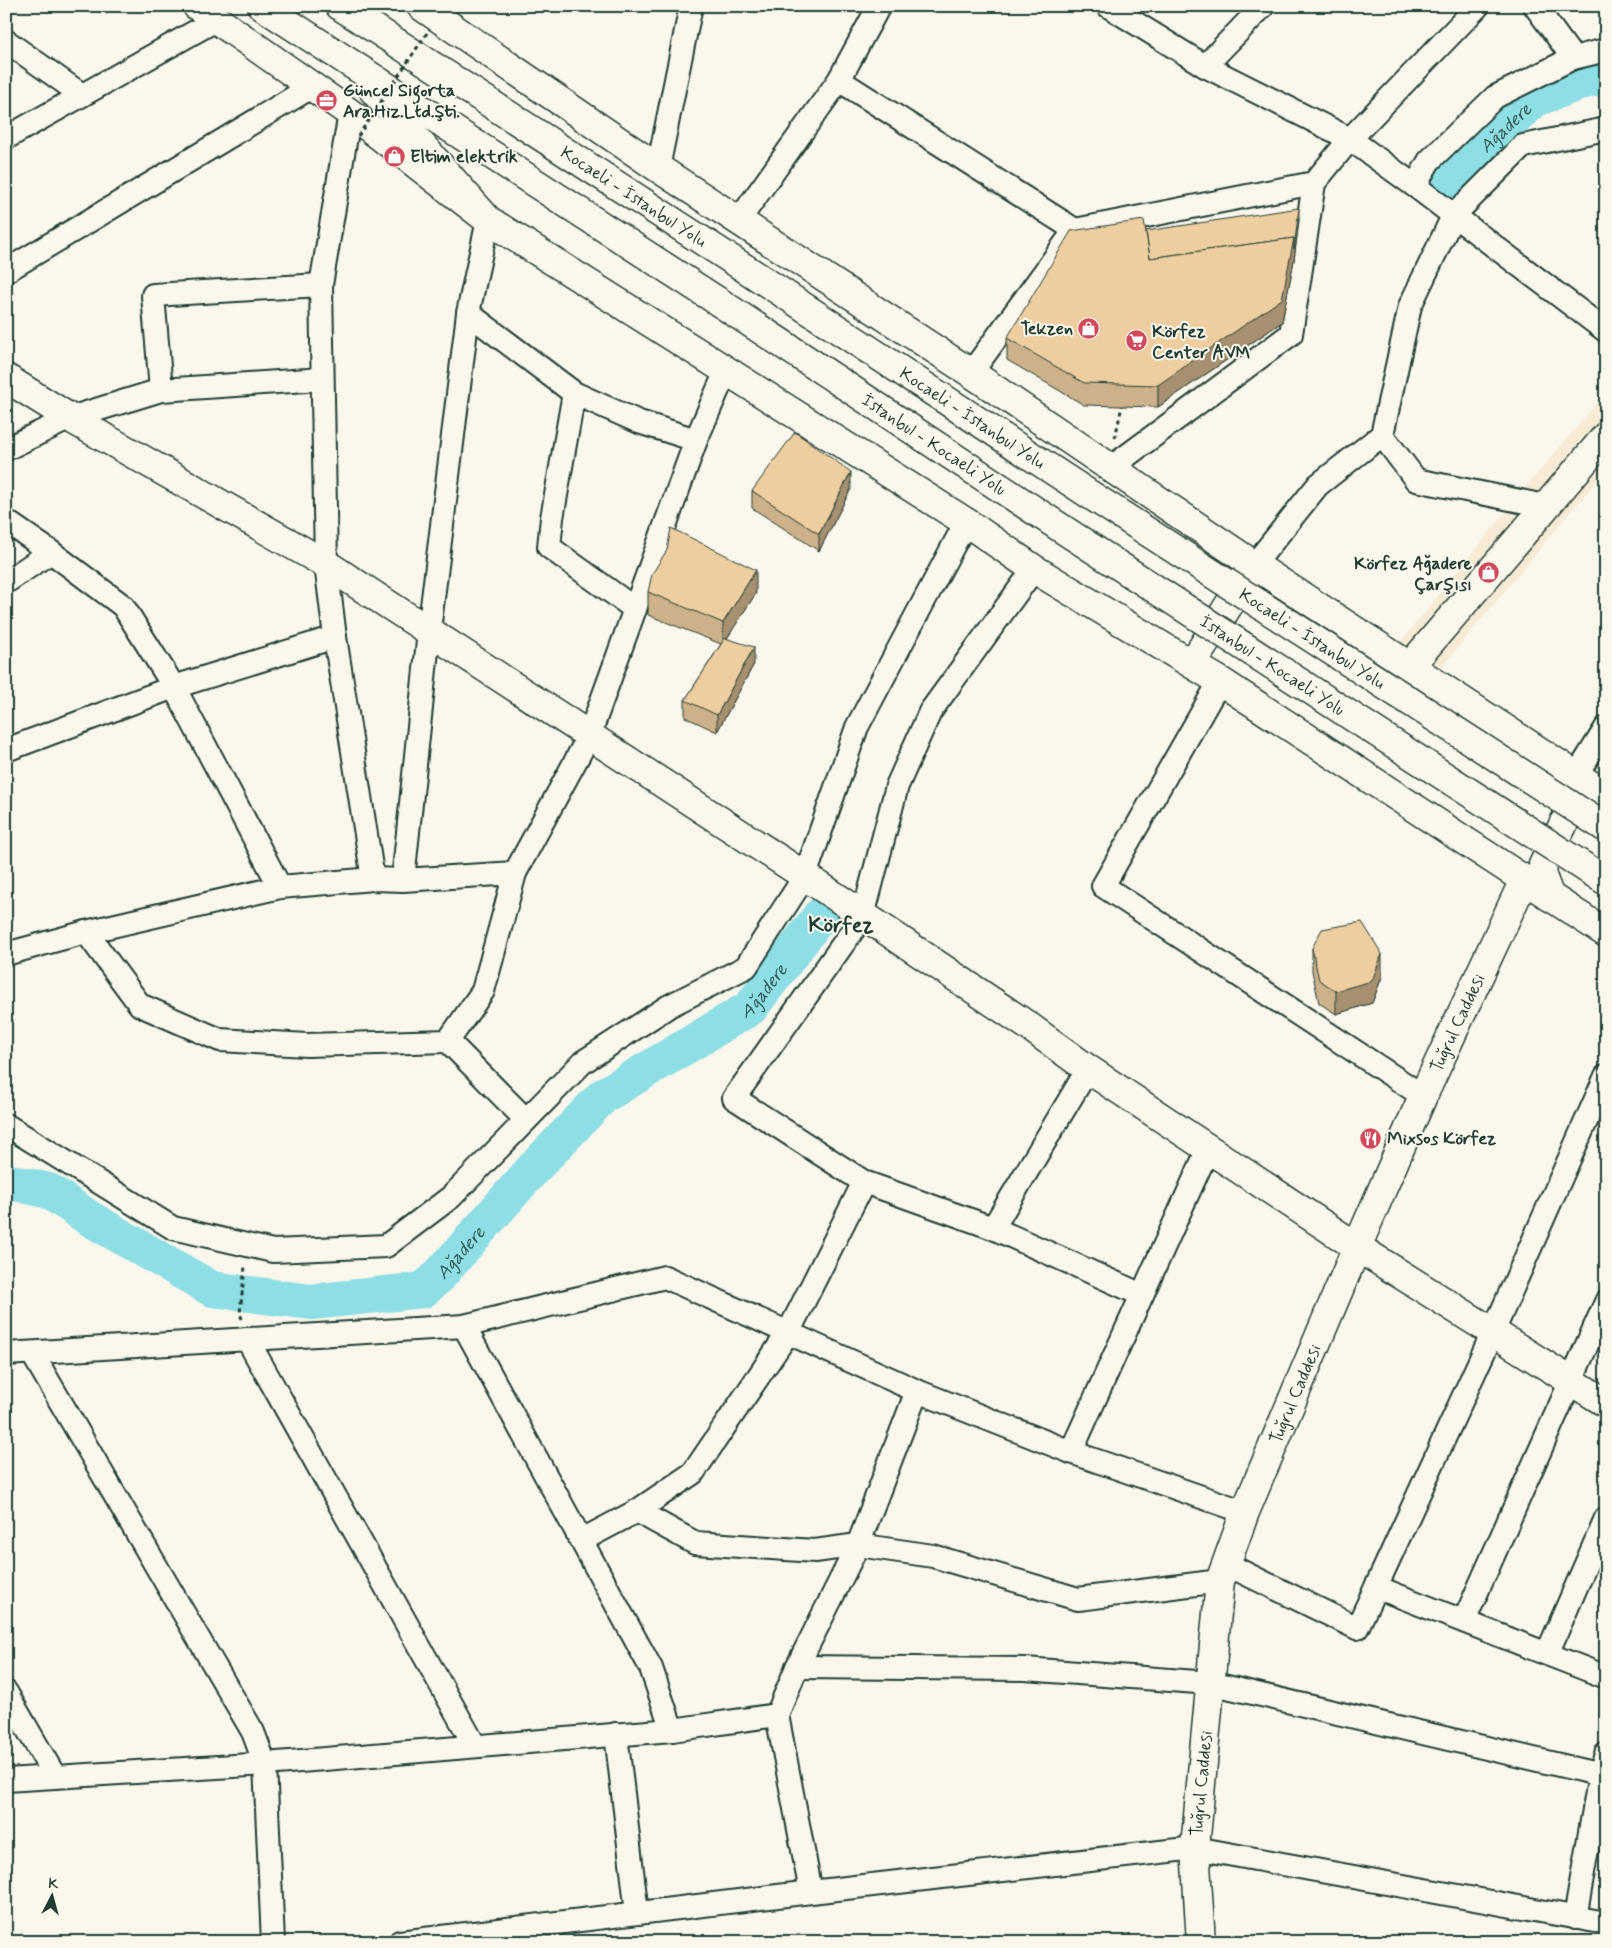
<svg xmlns="http://www.w3.org/2000/svg" width="1612" height="1948" font-family="Mynerve,sans-serif">
<rect width="100%" height="100%" fill="#fbf7ec"/>
<filter id="ink" filterUnits="userSpaceOnUse"><feTurbulence type="fractalNoise" baseFrequency=".02" numOctaves="2"/><feDisplacementMap in="SourceGraphic" scale="10" xChannelSelector="R" yChannelSelector="G"/><feConvolveMatrix kernelMatrix="1 2 1 2 8 2 1 2 1" color-interpolation-filters="sRGB"/></filter>
<g filter="url(#ink)">
<polygon fill="#f7ebd5" points="1606,392 1606,469 1431,680 1391,654 1516,499"/>
<g fill="none" stroke-linecap="round" stroke-linejoin="round">
<g stroke="#8ddee5" stroke-width="36">
<path id="s1" d="M1442,186L1535,99L1587,80L1606,77"/>
<path id="s2" d="M6,1181L49,1191L89,1218L212,1289L311,1302L423,1290L437,1278L533,1169L603,1096L750,1008L821,915"/>
</g>
<defs>
<g id="minor">
<polyline points="1108,6 1205,66 1350,139 1415,186 1606,331"/>
<polyline points="1535,6 1573,58"/>
<polyline points="6,41 82,95"/>
<polyline points="1205,66 1263,6"/>
<polyline points="839,80 1075,230"/>
<polyline points="350,113 321,285 326,564 335,637 373,879"/>
<polyline points="6,138 216,20"/>
<polyline points="658,168 691,6"/>
<polyline points="1415,186 1429,161 1495,97 1573,58 1606,50"/>
<polyline points="739,220 839,80 879,6"/>
<polyline points="6,271 313,86"/>
<polyline points="468,313 574,393 639,422 696,440"/>
<polyline points="971,373 1075,230 1314,183 1350,139 1478,6"/>
<polyline points="161,390 153,295 321,285"/>
<polyline points="574,393 552,518 549,547 635,609"/>
<polyline points="6,449 70,418 161,390 322,379"/>
<polyline points="1109,469 1291,334 1314,183"/>
<polyline points="1545,506 1416,480 1382,435 1410,306 1453,216 1523,146 1606,129"/>
<polyline points="6,521 51,552 123,606 174,687 280,887"/>
<polyline points="1254,565 1318,485 1382,435"/>
<polyline points="1034,569 930,712 897,786 863,916 734,1098 864,1182 993,1228 1088,1069"/>
<polyline points="6,582 51,552"/>
<polyline points="1220,681 1103,886 1423,1096"/>
<polyline points="6,750 174,687 335,637"/>
<polyline points="1576,776 1606,728"/>
<polyline points="403,880 429,631 468,313 488,220"/>
<polyline points="86,932 140,1005 220,1040 307,1045 448,1041 483,991 515,873"/>
<polyline points="6,954 86,932 280,887 373,879 403,880 515,873 589,736 696,440 726,371"/>
<polyline points="448,1041 526,1120"/>
<polyline points="1606,1076 1493,1332 1376,1587 1606,1677"/>
<polyline points="6,1125 173,1228 273,1251 386,1246 451,1197 583,1062 669,1006 746,967 805,876 857,727 966,522"/>
<polyline points="993,1228 1142,1295"/>
<polyline points="464,1326 651,1668 672,1730"/>
<polyline points="247,1339 475,1746"/>
<polyline points="32,1353 253,1732 265,1764 273,1942"/>
<polyline points="6,1354 464,1326 665,1277 917,1391 1071,1452 1245,1512"/>
<polyline points="1071,1452 1208,1149"/>
<polyline points="637,1511 695,1543 815,1551 858,1545 933,1556 1078,1599 1220,1581"/>
<polyline points="582,1540 637,1511 693,1473 788,1333 864,1182"/>
<polyline points="1226,1564 1357,1628 1376,1587"/>
<polyline points="1464,1621 1606,1302"/>
<polyline points="1547,1654 1606,1518"/>
<polyline points="797,1667 1025,1669 1210,1683 1606,1776"/>
<polyline points="6,1692 55,1777"/>
<polyline points="616,1734 637,1913"/>
<polyline points="6,1780 265,1764 672,1730 777,1715"/>
<polyline points="811,1892 777,1715 797,1667 858,1545 917,1391"/>
<polyline points="1575,1918 1600,1775 1606,1754"/>
<polyline points="400,1942 811,1892 1195,1848 1606,1923"/>
</g>
<polyline id="tertiary" points="6,378 70,418 326,564 805,876 1027,1025 1088,1069 1357,1247 1606,1403"/>
<g id="secondary">
<polyline points="197,6 350,113 488,220 966,522 1034,569 1220,681 1606,933"/>
<polyline points="421,6 658,168 971,373 1254,565 1391,654 1606,795"/>
<polyline points="1192,664 1250,571"/>
<polyline points="1550,897 1542,876 1543,865 1576,799 1584,795 1590,795"/>
</g>
<g id="primary">
<polyline points="1410,666 1606,436"/>
<path id="s3" d="M1201,1942L1195,1848L1220,1581L1245,1512L1357,1247L1423,1096L1524,880"/>
</g>
<g id="trunk">
<polyline points="262,6 719,302"/>
<path id="s4" d="M340,6L746,269"/>
<polyline points="374,91 488,220"/>
</g>
</defs>
<use href="#minor" stroke="#1f3d34" stroke-width="26"/>
<use href="#tertiary" stroke="#1f3d34" stroke-width="31"/>
<use href="#secondary" stroke="#1f3d34" stroke-width="31"/>
<use href="#primary" stroke="#1f3d34" stroke-width="31"/>
<use href="#trunk" stroke="#1f3d34" stroke-width="31"/>
<g stroke="#1f3d34" stroke-width="3" stroke-dasharray="4 4" stroke-linecap="butt">
<polyline points="1115,438 1122,406"/>
<polyline points="242,1319 240,1313 245,1266"/>
</g>
<use href="#minor" stroke="#fbf7ec" stroke-width="22"/>
<use href="#tertiary" stroke="#fbf7ec" stroke-width="28"/>
<use href="#secondary" stroke="#fbf7ec" stroke-width="28"/>
<use href="#primary" stroke="#fbf7ec" stroke-width="28"/>
<use href="#trunk" stroke="#fbf7ec" stroke-width="28"/>
<defs>
<g id="trunk-bridge">
<path id="s5" d="M746,269L1089,494L1606,828"/>
<path id="s6" d="M719,302L1064,530L1606,881"/>
</g>
</defs>
<use href="#trunk-bridge" stroke="#1f3d34" stroke-width="31" stroke-linecap="butt"/>
<polyline stroke="#1f3d34" stroke-width="3" stroke-dasharray="4 4" stroke-linecap="butt" points="358,136 429,30"/>
<use href="#trunk-bridge" stroke="#fbf7ec" stroke-width="28"/>
</g>
<g fill="#cdb18a" stroke="#1f3d34">
<polygon points="1299,220 1294,260 1282,322 1158,407 1084,405 1007,360 1007,338 1146,231"/>
<polygon points="851,489 819,551 752,508 752,491"/>
<polygon points="648,592 756,593 727,638 754,664 717,732 685,717 685,700 721,644 648,615"/>
<polygon points="1312,948 1382,977 1372,1003 1336,1014 1319,1003 1312,971"/>
</g>
<g fill="#a79070" stroke="#1f3d34">
<polygon points="1299,208 1299,220 1294,260 1282,322 1158,407 1158,385"/>
<polygon points="851,472 851,489 819,551 819,534"/>
<polygon points="756,570 756,593 723,645 723,623"/>
<polygon points="754,647 754,664 717,732 717,715"/>
<polygon points="1382,954 1382,977 1372,1003 1336,1014 1336,991"/>
</g>
<g fill="#eecea0" stroke="#1f3d34">
<polygon points="1299,208 1294,249 1294,238 1150,258 1146,231"/>
<polygon points="1144,220 1150,258 1294,238 1282,299 1158,385 1084,383 1007,338 1071,231"/>
<polygon points="795,432 851,472 819,534 752,491"/>
<polygon points="671,528 756,570 723,623 648,592 652,574 667,550"/>
<polygon points="725,638 754,647 717,715 685,700"/>
<polygon points="1362,922 1382,954 1372,981 1336,991 1319,980 1312,948 1322,929"/>
<polygon points="1301,1939 1302,1942 1275,1942"/>
</g>
</g>
<defs>
<symbol id="office-disc" viewBox="-11 -11 22 22"><circle r="9.5" fill="#d1495b" stroke="#fbf7ec"/><path d="M-6-3h4V-5.5h4V-3h4V5H-6ZM-1-4.5V-3h2v-1.5ZM-6 0V1H6V0Z" fill="#fff"/></symbol>
<symbol id="shop-disc" viewBox="-11 -11 22 22"><circle r="9.5" fill="#d1495b" stroke="#fbf7ec"/><path d="M-5-2.5h2.3a2.7 3.5 0 0 1 5.4 0H5L5.5 6h-11ZM-1.5-2.5h3a1.5 2.3 0 0 0-3 0Z" fill="#fff"/></symbol>
<symbol id="supermarket-disc" viewBox="-11 -11 22 22"><circle r="9.5" fill="#d1495b" stroke="#fbf7ec"/><path d="M-6-5.5h2.5l.6 2H6L4.5 2H-2.5L-4.4-4H-6ZM-1.5 3.2a1.3 1.3 0 1 0 .1 0ZM3 3.2a1.3 1.3 0 1 0 .1 0Z" fill="#fff"/></symbol>
<symbol id="restaurant-disc" viewBox="-11 -11 22 22"><circle r="9.5" fill="#d1495b" stroke="#fbf7ec"/><path d="M-5-6h1v4h1v-4h1v4h1v-4h1v5L-1.5 .5V6h-2V.5L-5-1ZM5-6V6H3V1.5H1.5Q1.5-4 5-6Z" fill="#fff"/></symbol>
</defs>
<g fill-rule="evenodd">
<use href="#office-disc" x="314" y="88" width="25" height="25"/>
<use href="#shop-disc" x="382" y="144" width="25" height="25"/>
<use href="#shop-disc" x="1076" y="316" width="25" height="25"/>
<use href="#supermarket-disc" x="1124" y="328" width="25" height="25"/>
<use href="#shop-disc" x="1476" y="560" width="25" height="25"/>
<use href="#restaurant-disc" x="1358" y="1126" width="25" height="25"/>
</g>
<g text-anchor="middle" stroke-width="4" stroke-linejoin="round" paint-order="stroke">
<g font-size="18" font-weight="bold" fill="#1f3d34" stroke="#fbf7ec" text-anchor="start">
<text x="343" y="96">Güncel Sigorta<tspan x="343" dy="21">Ara.Hiz.Ltd.Şti.</tspan></text>
<text x="410" y="162">Eltim elektrik</text>
<text x="1073" y="334" text-anchor="end">Tekzen</text>
<text x="1152" y="337">Körfez<tspan x="1152" dy="21">Center AVM</tspan></text>
<text x="1472" y="569" text-anchor="end">Körfez Ağadere<tspan x="1472" dy="21">Çarşısı</tspan></text>
<text x="1387" y="1144">Mixsos Körfez</text>
</g>
<g font-size="18" fill="#1f3d34" stroke="#fbf7ec">
<text dy="6" stroke="none"><textPath href="#s4" startOffset="350">Kocaeli - İstanbul Yolu</textPath></text>
<text dy="6" stroke="none"><textPath href="#s5" startOffset="271">Kocaeli - İstanbul Yolu</textPath></text>
<text dy="6" stroke="none"><textPath href="#s6" startOffset="258">İstanbul - Kocaeli Yolu</textPath></text>
<text dy="6" stroke="none"><textPath href="#s5" startOffset="676">Kocaeli - İstanbul Yolu</textPath></text>
<text dy="6" stroke="none"><textPath href="#s6" startOffset="662">İstanbul - Kocaeli Yolu</textPath></text>
<text dy="6" stroke="none"><textPath href="#s3" startOffset="969">Tuğrul Caddesi</textPath></text>
<text dy="6" stroke="none"><textPath href="#s3" startOffset="564">Tuğrul Caddesi</textPath></text>
<text dy="6" stroke="none"><textPath href="#s3" startOffset="159">Tuğrul Caddesi</textPath></text>
</g>
<g font-size="19" font-style="italic" fill="#355d57" stroke="#fbf7ec">
<text dy="7" stroke="none"><textPath href="#s1" startOffset="86">Ağadere</textPath></text>
<text dy="7" stroke="none"><textPath href="#s2" startOffset="905">Ağadere</textPath></text>
<text dy="7" stroke="none"><textPath href="#s2" startOffset="500">Ağadere</textPath></text>
</g>
<g font-size="22" font-weight="bold" fill="#1f3d34" stroke="#fbf7ec">
<text x="841" y="932">Körfez</text>
</g>
</g>
<rect width="1612" height="1948" fill="none" stroke="#fbf7ec" stroke-width="25"/>
<rect x="12" y="12" width="1587" height="1923" fill="none" stroke="#1f3d34" stroke-width="2" filter="url(#ink)"/>
<g transform="translate(52 1896) rotate(6)" stroke="#fbf7ec" stroke-width="4" paint-order="stroke">
<path d="M0-4L9 19L0 12L-9 19Z" fill="#1f3d34"/>
<text y="-8" font-size="14" font-weight="bold" text-anchor="middle" fill="#1f3d34">K</text>
</g>
</svg>
